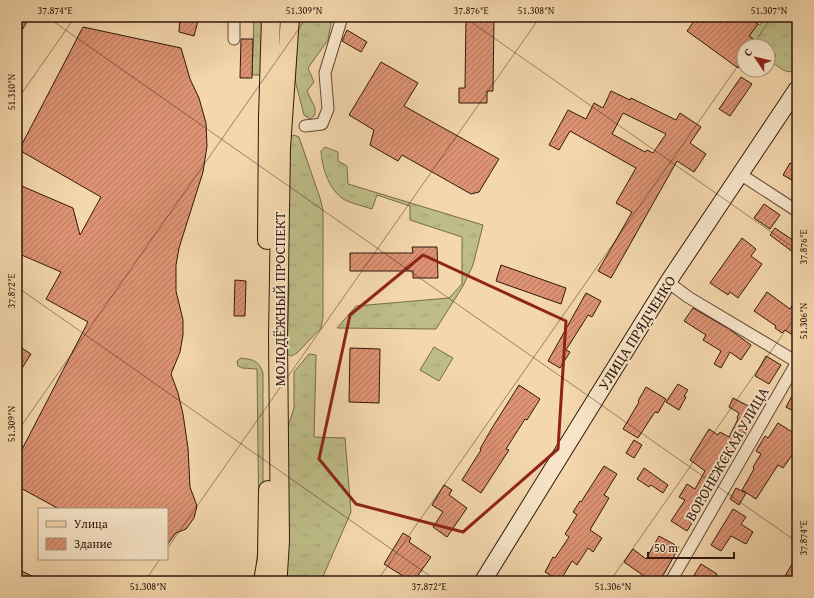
<svg xmlns="http://www.w3.org/2000/svg" width="814" height="598" font-family="'Gentium Book Plus',serif">
<defs>
<pattern id="grass-tufts" width="24" height="20" patternUnits="userSpaceOnUse"><rect width="24" height="20" fill="#bebd87"/><path d="M3 7l-1-3M5 7V3M7 7l1-3M15 17l-1-3M17 17v-4M19 17l1-3" fill="none" stroke="#a4a273"/></pattern>
<pattern id="building-hatch" width="6" height="6" patternUnits="userSpaceOnUse"><rect width="6" height="6" fill="#dd9373"/><path d="M-1 1l2-2M0 6l6-6M5 7l2-2" fill="none" stroke="#b4775d"/></pattern>
</defs>
<rect width="100%" height="100%" fill="#f4d7ac"/>
<filter id="stains"><feTurbulence type="fractalNoise" baseFrequency=".005" numOctaves="4"/><feColorMatrix values="0 0 0 0 .2 0 0 0 0 .09 0 0 0 0 .02 0 0 0 .5 -.17"/></filter>
<radialGradient id="worn" r=".72"><stop offset=".6" stop-color="#630" stop-opacity="0"/><stop offset="1" stop-color="#630" stop-opacity=".3"/></radialGradient>
<g fill="url(#grass-tufts)" stroke="#786a4a">
<polygon points="254,17 265,17 264,75 252,75"/>
<polygon points="298,17 332,17 328,40 308,68 314,82 307,91 315,108 315,115 310,119 304,115 295,80"/>
<path d="M766,17H797V67C790,78 779,67 772,62L776,55L768,50V46H763L749,36L758,24L760,25Z"/>
<polygon points="294,135 299,137 320,198 323,210 323,317 321,328 297,353 291,356 287,354 287,348 289,289 287,229 290,137"/>
<path d="M325,147L338,152V161L347,166L348,184L483,225L473,265L463,286L436,329L337,328L356,306L449,298L462,284V237L410,220V206L377,195L372,209C363,206 353,204 345,200C329,191 322,168 321,151Z"/>
<polygon points="434,347 453,358 439,381 420,370"/>
<polygon points="309,354 316,355 316,359 314,437 345,438 351,512 321,581 284,581 287,429 294,408 294,372"/>
<path d="M241,358C254,360 258,360 263,373V548L259,581H254L256,574L259,531L257,369L242,368L238,366L237,361Z"/>
</g>
<g fill="url(#building-hatch)" stroke="#31170d" fill-rule="evenodd">
<polygon points="17,17 30,17 17,38"/>
<polygon points="180,17 199,17 194,36 179,32"/>
<polygon points="466,17 494,17 493,91 487,91 487,103 459,103 459,88 465,88"/>
<polygon points="697,17 748,17 758,24 749,36 762,46 744,46 744,60 738,68 687,31"/>
<polygon points="83,27 181,48 190,79 199,98 206,123 207,146 203,172 179,248 176,265 176,291 183,320 183,335 180,352 171,374 178,393 183,414 188,448 190,487 197,506 194,518 186,529 176,533 167,545 167,509 59,509 17,486 17,459 88,322 46,299 61,272 17,253 17,184 73,208 80,235 101,197 19,150"/>
<polygon points="347,30 367,42 361,52 342,41"/>
<polygon points="241,39 253,39 252,78 240,78"/>
<polygon points="381,62 418,83 404,106 499,159 479,192 471,194 402,155 398,161 370,145 374,130 349,115"/>
<polygon points="741,77 752,84 730,116 719,109"/>
<path d="M611,91L630,100L631,98L676,120L680,113L701,127L690,143L706,154L694,172L677,161L611,278L598,271L632,212L616,203L636,168L570,131L559,150L549,145L568,110L586,119L594,103L603,108ZM623,113L666,134L653,153L647,150L645,152L612,134Z"/>
<polygon points="790,163 797,168 797,183 783,175"/>
<polygon points="764,204 780,215 770,229 754,218"/>
<polygon points="775,228 797,243 797,255 770,235"/>
<polygon points="742,238 756,249 751,256 762,264 738,298 730,292 728,295 710,283"/>
<polygon points="412,247 437,247 438,278 413,278 413,271 350,271 350,253 413,253"/>
<polygon points="501,265 566,288 561,304 496,281"/>
<polygon points="235,280 246,281 245,316 234,316"/>
<polygon points="767,292 790,309 797,298 797,338 785,330 782,333 775,328 776,326 754,311"/>
<polygon points="586,293 601,301 592,317 588,315 566,350 570,352 560,368 548,361"/>
<polygon points="693,308 729,329 751,345 741,360 730,352 721,368 714,364 721,351 703,340 706,335 684,321"/>
<polygon points="17,345 31,354 17,376"/>
<polygon points="350,348 380,349 379,403 349,402"/>
<polygon points="766,356 781,365 769,384 755,376"/>
<polygon points="678,384 688,390 684,396 686,397 679,410 666,402"/>
<polygon points="519,385 540,399 527,420 525,419 506,449 509,450 481,493 462,480 481,450 480,449 492,428"/>
<polygon points="646,387 666,399 658,413 655,412 638,438 623,429 639,402 638,401"/>
<polygon points="797,387 797,413 786,407"/>
<polygon points="733,398 756,410 744,432 746,433 741,443 738,442 730,456 728,455 705,496 708,497 687,531 671,521 685,500 679,497 687,484 695,489 705,471 690,460 709,429 718,435 720,432 729,437 738,419 737,418 739,413 729,407"/>
<polygon points="778,423 797,435 797,448 783,468 778,465 756,499 742,490 754,469 753,467 761,454 756,451 765,436 768,438"/>
<polygon points="634,440 642,445 634,458 626,453"/>
<polygon points="604,466 617,474 604,495 609,498 590,530 602,538 593,552 588,548 577,565 572,561 560,581 545,572 553,557 555,558 569,537 565,534 577,515 573,512 580,501 581,502"/>
<polygon points="644,468 668,485 663,493 651,485 649,487 637,479"/>
<polygon points="444,485 452,490 449,495 467,508 447,537 433,527 443,512 432,505"/>
<polygon points="736,488 746,493 739,505 730,499"/>
<polygon points="733,509 746,517 741,524 753,532 746,544 731,536 721,551 711,545"/>
<polygon points="403,533 411,538 409,542 431,557 414,581 411,581 384,564"/>
<polygon points="659,536 679,547 660,581 651,581 624,562 633,549 646,559"/>
<polygon points="797,556 797,581 782,581"/>
<polygon points="701,564 717,574 713,581 699,581 693,577"/>
<polygon points="17,569 43,581 17,581"/>
</g>
<g fill="none" stroke-linecap="round" stroke-linejoin="round">
<defs>
<g id="street">
<polyline points="234,39 234,17"/>
<polyline points="305,126 322,124 328,109 325,73 342,17"/>
<polyline points="740,174 797,211"/>
<polyline points="668,282 688,297 797,362"/>
<polyline points="671,581 797,362"/>
</g>
<polyline id="secondary" points="483,581 668,282 797,89"/>
<g id="primary">
<polyline points="267,240 268,118 271,17"/>
<polyline points="263,581 267,558 268,490"/>
<polyline points="276,581 278,573 280,541 278,338 281,148 290,17"/>
</g>
</defs>
<use href="#street" stroke="#624735" stroke-width="13"/>
<use href="#secondary" stroke="#31170d" stroke-width="18"/>
<use href="#primary" stroke="#31170d" stroke-width="20"/>
<use href="#street" stroke="#f8e5c9" stroke-width="11"/>
<use href="#secondary" stroke="#f8e5c9" stroke-width="16"/>
<use href="#primary" stroke="#f4d7ac" stroke-width="18"/>
</g>
<path fill="none" stroke="#8f2418" stroke-width="3" stroke-linejoin="round" d="M423,255L566,321L558,449L463,532L356,504L319,459L350,315Z"/>
<path fill="none" stroke="#31170d" stroke-width="1" stroke-opacity="0.45" d="M47,17L797,542M464,17L797,250M752,46L772,17M17,100L75,17M17,287L437,581M17,432L307,17M167,549L540,17M17,579L20,581M145,581L160,559M377,581L744,57M610,581L797,314"/>
<g text-anchor="middle" stroke-width="4" stroke-linejoin="round" paint-order="stroke">
<g font-size="15" fill="#31170d" stroke="#f8e5c9">
<text transform="translate(280 299) rotate(-90)" y="5">МОЛОДЁЖНЫЙ ПРОСПЕКТ</text>
<text transform="translate(637 333) rotate(-58)" y="5">УЛИЦА ПРЯДЧЕНКО</text>
<text transform="translate(727 454) rotate(-60)" y="5">ВОРОНЕЖСКАЯ УЛИЦА</text>
</g>
</g>
<rect width="814" height="598" fill="none" stroke="#f4d7ac" stroke-width="44"/>
<rect x="38" y="508" width="130" height="52" fill="#f8e5c9" stroke="#a8937e"/>
<rect x="46" y="521" width="20" height="6" fill="#f4d7ac" stroke="#a8937e"/>
<text x="74" y="528" font-size="12" fill="#31170d">Улица</text>
<rect x="46" y="538" width="20" height="12" fill="url(#building-hatch)" stroke="#a8937e"/>
<text x="74" y="548" font-size="12" fill="#31170d">Здание</text>
<g transform="translate(756 58) rotate(305)"><circle r="19" fill="#f8e5c9" stroke="#a8937e"/>
<path d="M0-3L7 15L0 10L-7 15Z" fill="#8f2418"/>
<text y="-6" font-size="11" font-weight="bold" text-anchor="middle" fill="#31170d">С</text>
</g>
<path d="M648 552v6h86v-6" fill="none" stroke="#31170d" stroke-width="2"/>
<text x="654" y="552" font-size="12" fill="#31170d" stroke="#f8e5c9" stroke-width="3" paint-order="stroke">50 m</text>
<rect x="22" y="22" width="770" height="554" fill="none" stroke="#31170d" stroke-width="1.5"/>
<g font-size="10" text-anchor="middle" fill="#31170d">
<text x="55" y="14">37.874°E</text>
<text x="304" y="14">51.309°N</text>
<text x="471" y="14">37.876°E</text>
<text x="536" y="14">51.308°N</text>
<text x="769" y="14">51.307°N</text>
<text transform="translate(11 92) rotate(-90)" y="4">51.310°N</text>
<text transform="translate(803 247) rotate(-90)" y="4">37.876°E</text>
<text transform="translate(11 291) rotate(-90)" y="4">37.872°E</text>
<text transform="translate(803 321) rotate(-90)" y="4">51.306°N</text>
<text transform="translate(11 424) rotate(-90)" y="4">51.309°N</text>
<text transform="translate(803 538) rotate(-90)" y="4">37.874°E</text>
<text x="148" y="590">51.308°N</text>
<text x="429" y="590">37.872°E</text>
<text x="613" y="590">51.306°N</text>
</g>
<rect width="100%" height="100%" filter="url(#stains)"/>
<rect width="100%" height="100%" fill="url(#worn)"/>
</svg>
